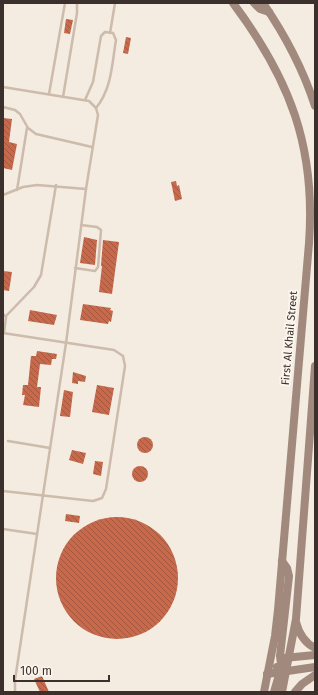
<svg xmlns="http://www.w3.org/2000/svg" width="318" height="695" font-family="'Fira Sans',sans-serif">
<defs>
<pattern id="building-back-hatch" width="6" height="6" patternUnits="userSpaceOnUse"><rect width="6" height="6" fill="#c8694b"/><path d="M-1 5l2 2M0 0l6 6M5-1l2 2" fill="none" stroke="#a4573f"/></pattern>
</defs>
<rect width="100%" height="100%" fill="#f4ebe1"/>
<g fill="url(#building-back-hatch)">
<polygon points="66,19 73,20 70,34 64,33"/>
<polygon points="126,37 131,38 128,54 123,53"/>
<polygon points="3,118 12,119 9,142 17,144 12,170 3,168"/>
<polygon points="176,181 177,186 179,185 182,199 175,201 171,182"/>
<polygon points="84,237 97,240 95,265 80,263"/>
<polygon points="103,240 119,242 112,294 99,292 102,266 101,266"/>
<polygon points="3,271 12,272 9,291 3,290"/>
<polygon points="83,304 111,308 110,310 113,311 111,322 109,321 108,324 80,320"/>
<polygon points="30,310 57,315 54,325 28,321"/>
<polygon points="37,351 57,354 56,359 52,359 51,365 40,364 37,387 41,387 39,407 23,405 25,395 22,395 23,385 28,385 31,356 36,356"/>
<polygon points="73,372 86,376 85,382 78,381 78,384 72,383"/>
<polygon points="97,385 114,388 109,415 92,412"/>
<polygon points="64,390 73,392 70,417 60,416"/>
<circle cx="145" cy="445" r="8"/>
<polygon points="72,450 86,453 83,464 69,460"/>
<polygon points="95,461 103,462 101,476 93,474"/>
<circle cx="140" cy="474" r="8"/>
<polygon points="66,514 80,516 79,523 65,521"/>
<circle cx="117" cy="578" r="61"/>
<polygon points="42,676 49,692 40,692 34,679"/>
</g>
<g fill="none" stroke-linecap="round" stroke-linejoin="round">
<g stroke="#cdbbac" stroke-width="2.5">
<polyline points="110,33 115,3"/>
<polyline points="3,87 89,101 96,108 98,115 86,189 66,343 15,680 15,692"/>
<polyline points="49,94 65,3"/>
<polyline points="63,97 77,13 77,3"/>
<path d="M85,100L93,82L101,36L105,32L113,33L116,40C112,63 112,89 96,108"/>
<polyline points="3,107 15,110 20,114 28,128 36,134 92,147"/>
<polyline points="17,190 27,128"/>
<polyline points="3,195 23,187 37,185 86,189"/>
<polyline points="75,268 95,271 98,267 101,230 97,227 81,225"/>
<polyline points="3,314 6,317 4,333"/>
<polyline points="6,316 34,287 41,275 56,185"/>
<polyline points="3,333 114,350 123,356 125,366 106,489 102,498 93,501 3,491"/>
<polyline points="8,441 50,448"/>
<polyline points="3,529 37,534"/>
</g>
<g stroke="#a18a7d" stroke-width="8">
<path d="M233,3C290,79 316,147 309,243L278,610L275,636L264,692"/>
<polyline points="254,3 260,9 269,12"/>
<path d="M263,3C285,35 303,69 315,106"/>
<polyline points="282,561 287,568 289,576 280,656 281,664 286,671"/>
<path d="M296,622C299,634 305,643 315,648"/>
<polyline points="284,658 315,655"/>
<polyline points="267,674 315,667"/>
<polyline points="274,692 279,675 277,667"/>
<polyline points="282,692 296,619 315,366"/>
<polyline points="295,692 302,684 315,675"/>
</g>
</g>
<g text-anchor="middle" stroke-width="4" stroke-linejoin="round" paint-order="stroke">
<g font-size="11" fill="#3b302b" stroke="#fbf5ee">
<text transform="translate(289 338) rotate(-85)" y="4">First Al Khail Street</text>
</g>
</g>
<rect width="318" height="695" fill="none" stroke="#3b302b" stroke-width="8"/>
<path d="M14 675v6h95v-6" fill="none" stroke="#3b302b" stroke-width="2"/>
<text x="20" y="675" font-size="12" fill="#3b302b" stroke="#fbf5ee" stroke-width="3" paint-order="stroke">100 m</text>
</svg>
